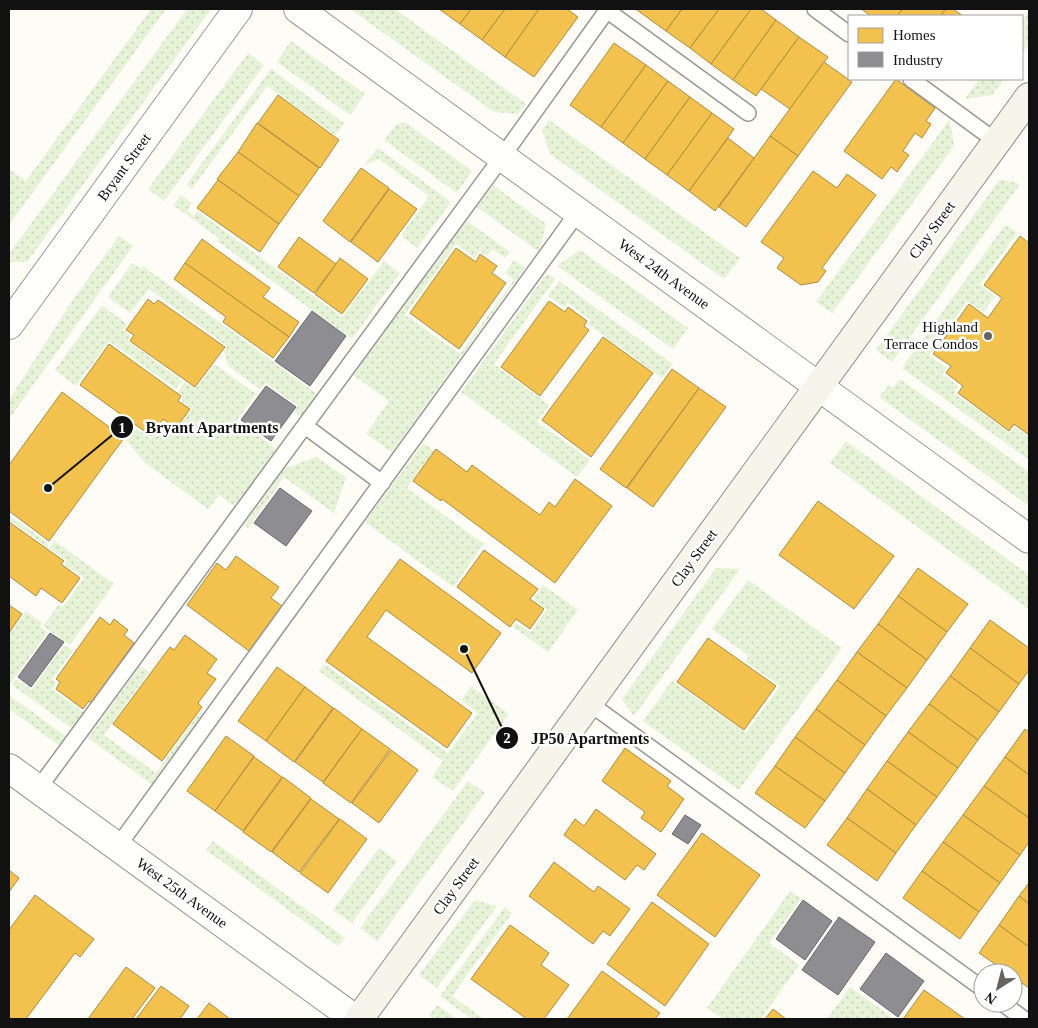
<svg xmlns="http://www.w3.org/2000/svg" width="1038" height="1028" font-family="'Times New Roman',serif">
<defs>
<pattern id="grass-dots" width="8" height="8" patternUnits="userSpaceOnUse" patternTransform="scale(1.25)"><rect width="8" height="8" fill="#e7f3d7"/><path d="M2 2h.1M6 6h.1" fill="none" stroke="#c5cfb8" stroke-width="1.8" stroke-linecap="round"/></pattern>
</defs>
<rect width="100%" height="100%" fill="#fdfcf7"/>
<g fill="url(#grass-dots)">
<polygon points="151,9 166,9 9,225 9,169 26,181"/>
<polygon points="187,9 211,9 27,262 9,262 9,254"/>
<polygon points="350,9 395,9 526,104 518,114 494,112"/>
<polygon points="1029,10 1029,44 1022,54 1022,21"/>
<polygon points="291,41 365,94 350,115 277,62"/>
<polygon points="248,53 264,65 164,201 148,189"/>
<polygon points="271,69 344,123 335,135 267,86 192,189 186,185"/>
<polygon points="979,79 1004,79 992,95 965,99"/>
<polygon points="950,119 954,146 832,313 816,302"/>
<polygon points="549,120 740,258 724,279 550,154 542,130"/>
<polygon points="405,122 472,171 457,193 384,140 396,125"/>
<polygon points="378,148 451,202 417,248 401,236 429,196 379,159 363,166"/>
<polygon points="1000,179 1020,184 892,362 876,350"/>
<polygon points="493,185 546,224 539,252 477,207"/>
<polygon points="181,195 192,203 187,210 194,216 197,211 342,317 384,261 400,273 352,339 217,241 219,238 173,205"/>
<polygon points="466,220 510,252 505,258 492,249 487,256 480,251 475,258 456,244 405,315 460,354 514,280 505,273 514,260 525,268 392,452 366,434 389,401 353,375"/>
<polygon points="1005,225 1017,233 980,284 995,296 984,312 967,301 929,355 947,368 942,374 958,386 954,393 1010,433 1015,427 1029,438 1029,460 902,368"/>
<polygon points="119,236 133,246 9,419 9,400 74,298"/>
<polygon points="580,250 688,328 673,349 557,266"/>
<polygon points="132,263 141,269 143,266 318,395 302,418 294,412 298,406 266,383 260,389 228,366 224,351 227,346 149,289 130,313 108,297"/>
<polygon points="547,273 555,279 494,364 549,405 537,422 590,460 577,477 461,392"/>
<polygon points="559,281 673,364 662,378 588,324 591,320 568,303 564,307 548,296"/>
<polygon points="102,305 127,324 123,330 131,336 128,341 182,381 176,389 109,341 76,386 55,370"/>
<polygon points="214,364 256,394 237,420 276,449 234,506 219,495 208,509 145,463 126,440 128,437 116,428 123,419 151,439 164,421 176,430 192,409 181,401 183,397 177,393 185,382 196,388"/>
<polygon points="900,379 1029,472 1029,506 879,397 889,385 893,388"/>
<polygon points="846,441 1029,575 1029,609 830,463"/>
<polygon points="423,443 434,451 407,488 484,544 453,587 365,522"/>
<polygon points="316,457 346,477 334,513 284,477 248,528 244,525 284,469"/>
<polygon points="9,515 49,544 47,547 9,520"/>
<polygon points="55,541 114,584 70,645 43,626 59,604 63,607 84,578 65,565 67,561 49,548"/>
<polygon points="716,568 740,569 634,716 622,699"/>
<polygon points="748,580 842,648 739,790 643,721 672,681 746,733 780,686 745,661 749,656 712,629"/>
<polygon points="543,585 578,610 548,652 513,627 516,623 531,632 547,609 533,599"/>
<polygon points="26,611 42,623 40,627 48,632 10,684 9,683 9,635"/>
<polygon points="64,645 73,651 52,679 56,683 52,689 84,713 73,729 12,685 16,679 31,690"/>
<polygon points="324,664 448,753 478,713 461,700 471,686 509,714 453,791 432,777 443,761 319,671"/>
<polygon points="140,666 149,672 104,735 156,773 200,712 205,715 154,786 88,738"/>
<polygon points="9,695 67,737 60,746 9,709"/>
<polygon points="468,781 485,793 377,941 360,928"/>
<polygon points="213,841 345,938 338,946 206,850"/>
<polygon points="379,848 397,861 352,923 333,910"/>
<polygon points="790,891 801,899 769,943 799,965 761,1019 723,1019 707,1008"/>
<polygon points="475,900 497,906 437,988 419,975"/>
<polygon points="505,907 512,913 452,996 484,1019 472,1019 440,996"/>
<polygon points="850,987 894,1019 827,1019"/>
<polygon points="437,1005 457,1019 434,1019 429,1016"/>
</g>
<g fill="#f2c14e" stroke="#ae8c3c">
<polygon points="439,9 471,9 460,24"/>
<polygon points="471,9 505,9 482,40 460,24"/>
<polygon points="505,9 539,9 505,57 482,40"/>
<polygon points="539,9 567,9 578,17 534,77 505,57"/>
<polygon points="638,9 682,9 666,31 637,10"/>
<polygon points="682,9 719,9 690,48 666,31"/>
<polygon points="719,9 751,9 711,64 690,48"/>
<polygon points="751,9 761,9 776,20 733,80 711,64"/>
<polygon points="861,9 903,9 897,16 871,16"/>
<polygon points="903,9 946,9 940,16 897,16"/>
<polygon points="946,9 953,9 963,16 940,16"/>
<polygon points="776,20 799,37 756,96 733,80"/>
<polygon points="799,37 828,57 790,109 761,89"/>
<polygon points="614,43 646,65 601,127 570,105"/>
<polygon points="824,62 852,82 798,156 770,136"/>
<polygon points="646,65 668,81 623,143 601,127"/>
<polygon points="896,79 935,108 926,121 931,124 922,138 915,133 903,151 909,155 897,172 891,167 882,179 844,151"/>
<polygon points="668,81 690,97 645,159 623,143"/>
<polygon points="278,95 339,140 320,168 258,123"/>
<polygon points="690,97 712,113 667,175 645,159"/>
<polygon points="712,113 734,129 689,191 667,175"/>
<polygon points="257,123 319,168 299,196 238,152"/>
<polygon points="770,136 798,156 746,227 719,207"/>
<polygon points="728,138 754,158 715,211 689,191"/>
<polygon points="238,152 299,196 279,224 217,179"/>
<polygon points="361,168 389,188 350,242 323,221"/>
<polygon points="813,171 837,188 847,174 876,195 822,268 826,271 818,282 801,285 777,268 784,258 761,242"/>
<polygon points="218,180 279,224 260,252 197,208"/>
<polygon points="389,189 417,209 378,262 351,242"/>
<polygon points="1020,236 1029,243 1029,435 1014,424 1009,431 958,393 963,386 946,373 951,366 933,354 969,304 988,318 1002,298 984,285"/>
<polygon points="299,237 336,264 314,293 278,267"/>
<polygon points="202,239 270,288 263,297 299,322 289,337 185,263"/>
<polygon points="456,248 476,262 480,254 497,266 492,273 506,283 459,349 410,313"/>
<polygon points="340,258 368,279 342,314 315,294"/>
<polygon points="185,263 289,337 273,358 223,322 226,317 174,279"/>
<polygon points="148,299 154,304 158,300 225,347 195,387 130,341 134,335 126,330"/>
<polygon points="549,301 565,312 568,307 587,321 584,326 589,330 540,396 501,367"/>
<polygon points="603,337 653,373 591,457 542,420"/>
<polygon points="109,344 181,396 178,401 190,409 176,428 163,419 151,436 80,385"/>
<polygon points="672,369 699,388 626,488 600,469"/>
<polygon points="699,388 726,407 653,507 627,488"/>
<polygon points="62,392 124,438 49,541 9,511 9,465"/>
<polygon points="436,449 467,472 472,465 540,515 549,502 555,507 575,479 612,506 555,583 442,499 441,501 413,481"/>
<polygon points="818,501 894,556 854,609 779,555"/>
<polygon points="9,522 64,561 61,564 80,578 62,603 41,588 36,596 9,576"/>
<polygon points="484,550 538,589 530,599 544,609 530,629 516,619 510,627 457,587"/>
<polygon points="236,556 279,587 271,598 282,606 249,651 187,605 217,563 226,570"/>
<polygon points="400,559 501,633 472,673 386,610 367,637 472,713 447,748 326,661"/>
<polygon points="918,568 968,604 947,632 898,596"/>
<polygon points="898,596 947,632 927,660 878,624"/>
<polygon points="9,605 22,614 9,633"/>
<polygon points="100,617 110,625 114,619 128,630 124,635 134,643 91,703 89,701 83,709 56,689 60,682 56,679"/>
<polygon points="990,620 1029,648 1029,670 1019,684 970,648"/>
<polygon points="878,624 927,660 907,688 857,652"/>
<polygon points="185,635 217,659 207,673 216,679 198,703 202,707 162,761 113,724 170,647 174,650"/>
<polygon points="708,638 776,686 744,730 677,682"/>
<polygon points="970,648 1019,684 999,712 950,676"/>
<polygon points="857,652 907,688 886,716 837,680"/>
<polygon points="277,667 305,687 266,741 238,721"/>
<polygon points="950,676 999,712 978,740 929,704"/>
<polygon points="837,680 886,716 865,745 816,709"/>
<polygon points="305,687 333,708 294,762 266,741"/>
<polygon points="929,704 978,740 958,768 908,732"/>
<polygon points="334,708 362,729 323,782 295,762"/>
<polygon points="816,709 865,745 845,773 795,737"/>
<polygon points="362,729 390,749 351,803 323,783"/>
<polygon points="1025,729 1029,732 1029,775 1005,757"/>
<polygon points="908,732 958,768 937,797 887,761"/>
<polygon points="226,736 254,756 215,811 187,791"/>
<polygon points="795,737 845,773 825,801 775,766"/>
<polygon points="625,748 671,781 667,786 684,799 661,832 641,818 645,812 602,781"/>
<polygon points="391,750 418,770 379,823 352,803"/>
<polygon points="254,757 282,777 243,831 215,811"/>
<polygon points="1005,757 1029,775 1029,818 984,786"/>
<polygon points="887,761 937,797 916,825 867,789"/>
<polygon points="775,766 825,801 805,828 755,793"/>
<polygon points="283,777 311,798 271,852 243,832"/>
<polygon points="984,786 1029,818 1029,842 1020,855 963,815"/>
<polygon points="867,789 916,825 896,853 847,818"/>
<polygon points="311,799 339,819 299,872 272,852"/>
<polygon points="596,809 656,854 644,870 637,865 625,880 564,835 575,819 584,826"/>
<polygon points="963,815 1020,855 1000,883 943,842"/>
<polygon points="847,818 896,853 877,881 827,845"/>
<polygon points="340,819 367,839 328,893 300,873"/>
<polygon points="702,833 760,875 715,937 657,895"/>
<polygon points="943,842 1000,883 979,912 922,871"/>
<polygon points="554,862 594,892 598,886 630,909 610,936 603,931 593,944 529,896"/>
<polygon points="9,870 19,878 9,892"/>
<polygon points="922,871 979,912 960,939 903,898"/>
<polygon points="1029,883 1029,904 1019,896"/>
<polygon points="35,895 94,939 80,957 75,953 26,1019 9,1019 9,930"/>
<polygon points="1019,896 1029,904 1029,947 999,925"/>
<polygon points="652,902 709,944 665,1006 607,964"/>
<polygon points="510,925 549,953 541,965 569,985 544,1019 527,1019 471,979"/>
<polygon points="999,925 1029,947 1029,988 1013,977 1013,973 1008,973 979,953"/>
<polygon points="126,967 155,988 132,1019 88,1019"/>
<polygon points="602,971 660,1013 655,1019 567,1019"/>
<polygon points="161,986 189,1006 180,1019 136,1019"/>
<polygon points="924,990 965,1019 903,1019"/>
<polygon points="209,1003 230,1019 197,1019"/>
<polygon points="773,1009 786,1019 765,1019"/>
</g>
<g fill="#8d8d92" stroke="#68686b">
<polygon points="312,311 346,336 310,386 275,361"/>
<polygon points="266,386 296,407 271,441 241,420"/>
<polygon points="280,488 312,511 286,546 254,523"/>
<polygon points="50,633 64,642 31,687 18,677"/>
<polygon points="685,815 701,825 688,844 672,834"/>
<polygon points="803,900 832,921 805,960 776,939"/>
<polygon points="839,917 875,942 838,995 802,970"/>
<polygon points="886,953 924,981 898,1017 860,989"/>
</g>
<g fill="none" stroke-linecap="round" stroke-linejoin="round">
<defs>
<g id="lane">
<polyline points="605,9 748,113"/>
<polyline points="815,9 849,34"/>
<polyline points="911,79 997,142"/>
<polyline points="305,426 382,483"/>
<polyline points="589,703 983,989"/>
<polyline points="38,789 502,157 608,9"/>
<polyline points="118,846 578,212"/>
<polyline points="1002,1003 1024,1019"/>
</g>
<g id="street">
<polyline points="298,9 1029,539"/>
<polyline points="9,325 238,9"/>
<polyline points="9,768 355,1019"/>
</g>
<polyline id="secondary" points="359,1019 1029,97"/>
</defs>
<use href="#lane" stroke="#979795" stroke-width="18"/>
<use href="#street" stroke="#979795" stroke-width="30"/>
<use href="#secondary" stroke="#8e8d8b" stroke-width="30"/>
<use href="#lane" stroke="#fffffe" stroke-width="15"/>
<use href="#street" stroke="#fffffe" stroke-width="28"/>
<use href="#secondary" stroke="#f6f4eb" stroke-width="28"/>
</g>
<circle fill="#646362" stroke="#fff" stroke-width="2" cx="988" cy="336" r="5"/>
<g text-anchor="middle" stroke-width="5" stroke-linejoin="round" paint-order="stroke">
<g font-size="15" fill="#111" stroke="#fff">
<text transform="translate(124 167) rotate(-54)" y="5">Bryant Street</text>
<text transform="translate(932 230) rotate(-54)" y="5">Clay Street</text>
<text transform="translate(664 274) rotate(36)" y="5">West 24th Avenue</text>
<text transform="translate(694 558) rotate(-54)" y="5">Clay Street</text>
<text transform="translate(456 886) rotate(-54)" y="5">Clay Street</text>
<text transform="translate(182 893) rotate(36)" y="5">West 25th Avenue</text>
</g>
<g font-size="15" fill="#111" stroke="#fff" text-anchor="end">
<text x="978" y="332">Highland<tspan x="978" dy="17">Terrace Condos</tspan></text>
</g>
</g>
<path fill="none" stroke="#111" stroke-width="2" d="M48 488L122 427M464 649L507 738"/>
<g fill="#111" stroke="#fff" stroke-width="2">
<circle cx="48" cy="488" r="5"/>
<circle cx="464" cy="649" r="5"/>
<circle cx="122" cy="427" r="12"/>
<circle cx="507" cy="738" r="12"/>
</g>
<g font-size="15" text-anchor="middle" font-weight="bold" fill="#fff">
<text x="122" y="433">1</text>
<text x="507" y="743">2</text>
</g>
<g font-size="16" text-anchor="middle" font-weight="bold" fill="#111" stroke="#fff" stroke-width="5" stroke-linejoin="round" paint-order="stroke">
<text x="212" y="433">Bryant Apartments</text>
<text x="590" y="744">JP50 Apartments</text>
</g>
<rect width="1038" height="1028" fill="none" stroke="#111111" stroke-width="20"/>
<rect x="848" y="15" width="175" height="65" fill="#ffffff" stroke="#a0a0a0"/>
<rect x="858" y="28" width="25" height="15" fill="#f2c14e" stroke="#a0a0a0"/>
<text x="893" y="40" font-size="15" fill="#111111">Homes</text>
<rect x="858" y="52" width="25" height="15" fill="#8d8d92" stroke="#a0a0a0"/>
<text x="893" y="65" font-size="15" fill="#111111">Industry</text>
<g transform="translate(998 988) rotate(216)"><circle r="24" fill="#ffffff" stroke="#a0a0a0"/>
<path d="M0-4L9 19L0 12L-9 19Z" fill="#646362"/>
<text y="-8" font-size="14" font-weight="bold" text-anchor="middle" fill="#111111">N</text>
</g>
</svg>
